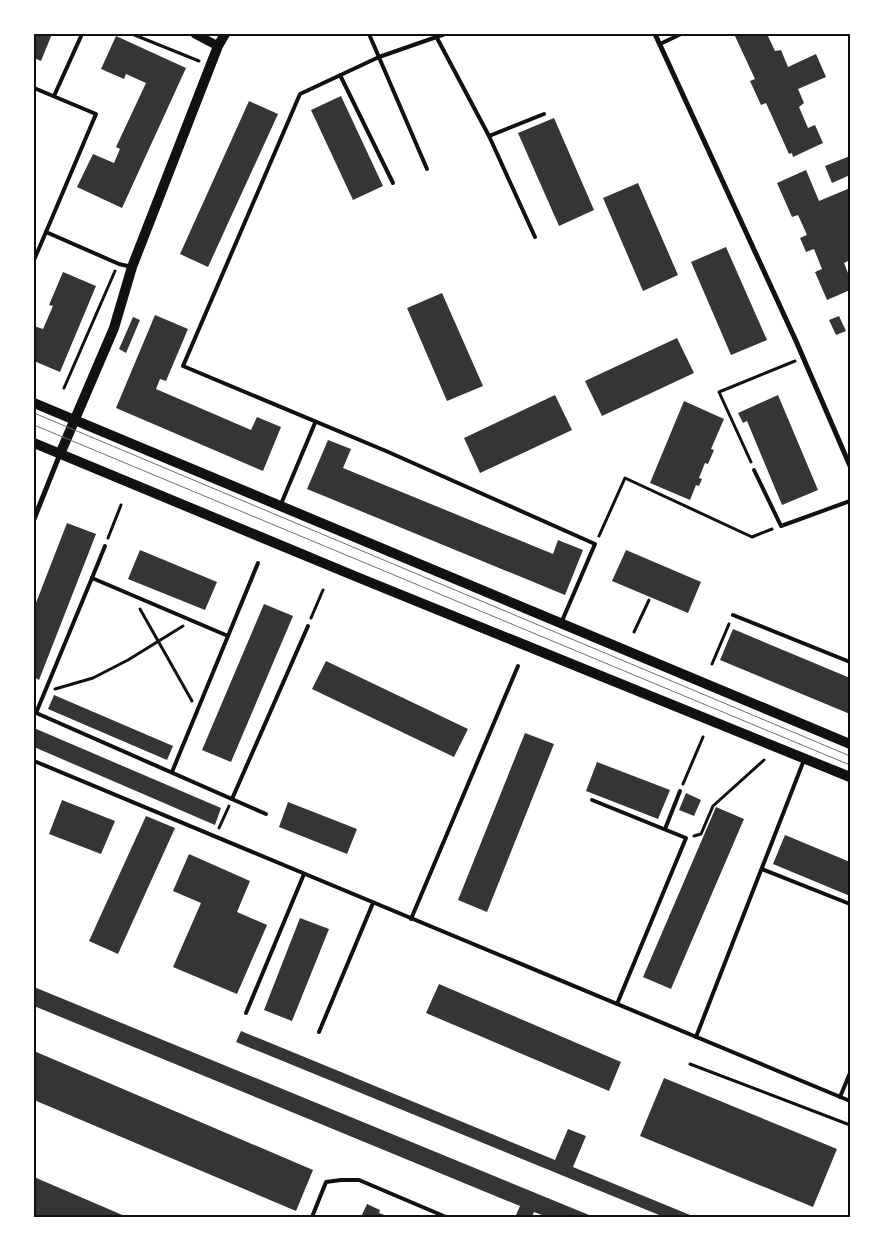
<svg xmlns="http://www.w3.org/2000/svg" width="884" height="1251" font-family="Merriweather,serif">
<rect width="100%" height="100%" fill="#fff"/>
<g fill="#353535">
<polygon points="34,34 52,34 41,61 34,58"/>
<polygon points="734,34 767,34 775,51 781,50 788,67 816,54 826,77 798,89 804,103 799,107 808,128 815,125 823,143 793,157 792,153 789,154 766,103 761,105 750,81 755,79"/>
<polygon points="116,36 186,68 122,208 77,187 93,154 114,163 120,149 116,147 146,83 126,74 124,79 101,69"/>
<polygon points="341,96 383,186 353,200 311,110"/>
<polygon points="249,101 278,114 208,267 180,254"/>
<polygon points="554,118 594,210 559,226 518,133"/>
<polygon points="850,156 850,175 832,183 825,166"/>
<polygon points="806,170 819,201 850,188 850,260 844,263 850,278 850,290 827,300 815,272 822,269 814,249 806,252 800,238 807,235 798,215 792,217 777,183"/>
<polygon points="638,183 678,275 643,291 603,198"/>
<polygon points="726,247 767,340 731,355 691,262"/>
<polygon points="63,272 96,286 60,372 34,361 34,326 43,329 53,306 49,305"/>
<polygon points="442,293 483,386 447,401 407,308"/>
<polygon points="155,315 188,329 166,381 160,379 156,389 251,430 257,417 281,427 263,471 116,408"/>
<polygon points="839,316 846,331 836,335 829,320"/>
<polygon points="133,317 140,320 126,353 119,349"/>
<polygon points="677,338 694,373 602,416 585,381"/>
<polygon points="555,395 572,430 480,473 464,438"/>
<polygon points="778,395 818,490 782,505 747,421 743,423 738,413"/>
<polygon points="684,401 724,419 711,449 714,450 708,464 705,463 699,478 702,479 699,486 696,485 690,500 650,483"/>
<polygon points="328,440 351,449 343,468 553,554 558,540 583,550 565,595 307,489"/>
<polygon points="67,523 96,534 39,680 34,677 34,608"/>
<polygon points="140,550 217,582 205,610 128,579"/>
<polygon points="626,550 701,582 688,613 612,581"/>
<polygon points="264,604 293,616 231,762 202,750"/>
<polygon points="733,629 850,678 850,714 720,660"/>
<polygon points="326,661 468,729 454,757 312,689"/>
<polygon points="54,695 173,746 167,760 48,709"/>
<polygon points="34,728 221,808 215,825 34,747"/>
<polygon points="525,733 554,744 487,912 458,900"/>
<polygon points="597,762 670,790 658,819 586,791"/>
<polygon points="686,793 701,800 694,816 679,810"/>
<polygon points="62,800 115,821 101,854 49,834"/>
<polygon points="288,802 357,829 347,854 279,827"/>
<polygon points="716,807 744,819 671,989 643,977"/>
<polygon points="146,816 175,828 118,954 89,941"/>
<polygon points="785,835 850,862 850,896 773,864"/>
<polygon points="189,854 250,881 237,912 267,925 237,994 173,967 201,903 173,891"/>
<polygon points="300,918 329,929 292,1021 264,1010"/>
<polygon points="439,984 621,1062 609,1091 426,1013"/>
<polygon points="34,987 594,1217 547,1217 534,1212 532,1217 521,1217 516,1215 520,1206 34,1006"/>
<polygon points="241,1031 555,1160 568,1129 586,1136 573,1167 695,1217 664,1217 236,1042"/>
<polygon points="34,1051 313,1170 296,1211 34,1100"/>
<polygon points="664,1078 837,1149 813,1207 640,1136"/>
<polygon points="34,1177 127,1217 34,1217"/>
<polygon points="367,1204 380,1210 379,1213 390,1217 361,1217"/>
</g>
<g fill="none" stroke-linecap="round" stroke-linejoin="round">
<g stroke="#111" stroke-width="3">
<polyline points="132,34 199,61"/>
<polyline points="64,388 115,271"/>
<polyline points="751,462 719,392 795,361"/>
<polyline points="599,536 625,478 752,537 772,529"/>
<polyline points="108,538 121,505"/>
<polyline points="140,609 192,701"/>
<polyline points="311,618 323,590"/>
<polyline points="634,632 649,600"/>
<polyline points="712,664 729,624"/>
<polyline points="55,689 93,678 128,660 183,626"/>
<polyline points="683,784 703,737"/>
<polyline points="219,828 229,806"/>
<polyline points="694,836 701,834 713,806 764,760"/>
<polyline points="690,1064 850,1125"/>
</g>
<g stroke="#111" stroke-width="4">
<polyline points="369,34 427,169"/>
<polyline points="445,34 379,57 300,94 183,366 386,451 595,544 562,621"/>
<polyline points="437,38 489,136 535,237"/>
<polyline points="660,44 681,34"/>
<polyline points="340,75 393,183"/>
<polyline points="34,88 96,114 46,232"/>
<polyline points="54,96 82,34"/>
<polyline points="489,136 544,114"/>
<polyline points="34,260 46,232 119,264 132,267"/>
<polyline points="754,470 781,526 850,501"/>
<polyline points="281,504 315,423"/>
<polyline points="92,578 105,546"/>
<polyline points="733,615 850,662"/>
<polyline points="228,636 258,563"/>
<polyline points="34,712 266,814"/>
<polyline points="36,713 92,578 228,636 172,772"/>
<polyline points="34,761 850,1101"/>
<polyline points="232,799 308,626"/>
<polyline points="592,800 686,838 617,1004"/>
<polyline points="665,829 680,791"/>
<polyline points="762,869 850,904"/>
<polyline points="411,919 518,666"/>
<polyline points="246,1013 304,874"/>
<polyline points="319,1032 373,903"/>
<polyline points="696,1037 804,760"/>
<polyline points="840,1097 850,1073"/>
<polyline points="312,1217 326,1182 341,1180 359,1180 446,1217"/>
</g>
<g stroke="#111" stroke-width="5">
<polyline points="655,34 796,341 850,466"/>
<polyline points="34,519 60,454"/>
</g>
<polyline stroke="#111" stroke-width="9" points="195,34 218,46"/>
<g stroke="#111" stroke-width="10">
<polyline points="34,403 850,744"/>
<polyline points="34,443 357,577 850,777"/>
<polyline points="60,454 114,328 132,267 218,46 225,34"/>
</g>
<g stroke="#707070" stroke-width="1">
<polyline points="34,413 850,756"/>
<polyline points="34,425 850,765"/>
</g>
</g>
<rect width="884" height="1251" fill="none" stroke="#ffffff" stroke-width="70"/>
<rect x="35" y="35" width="814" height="1181" fill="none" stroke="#111" stroke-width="2"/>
</svg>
